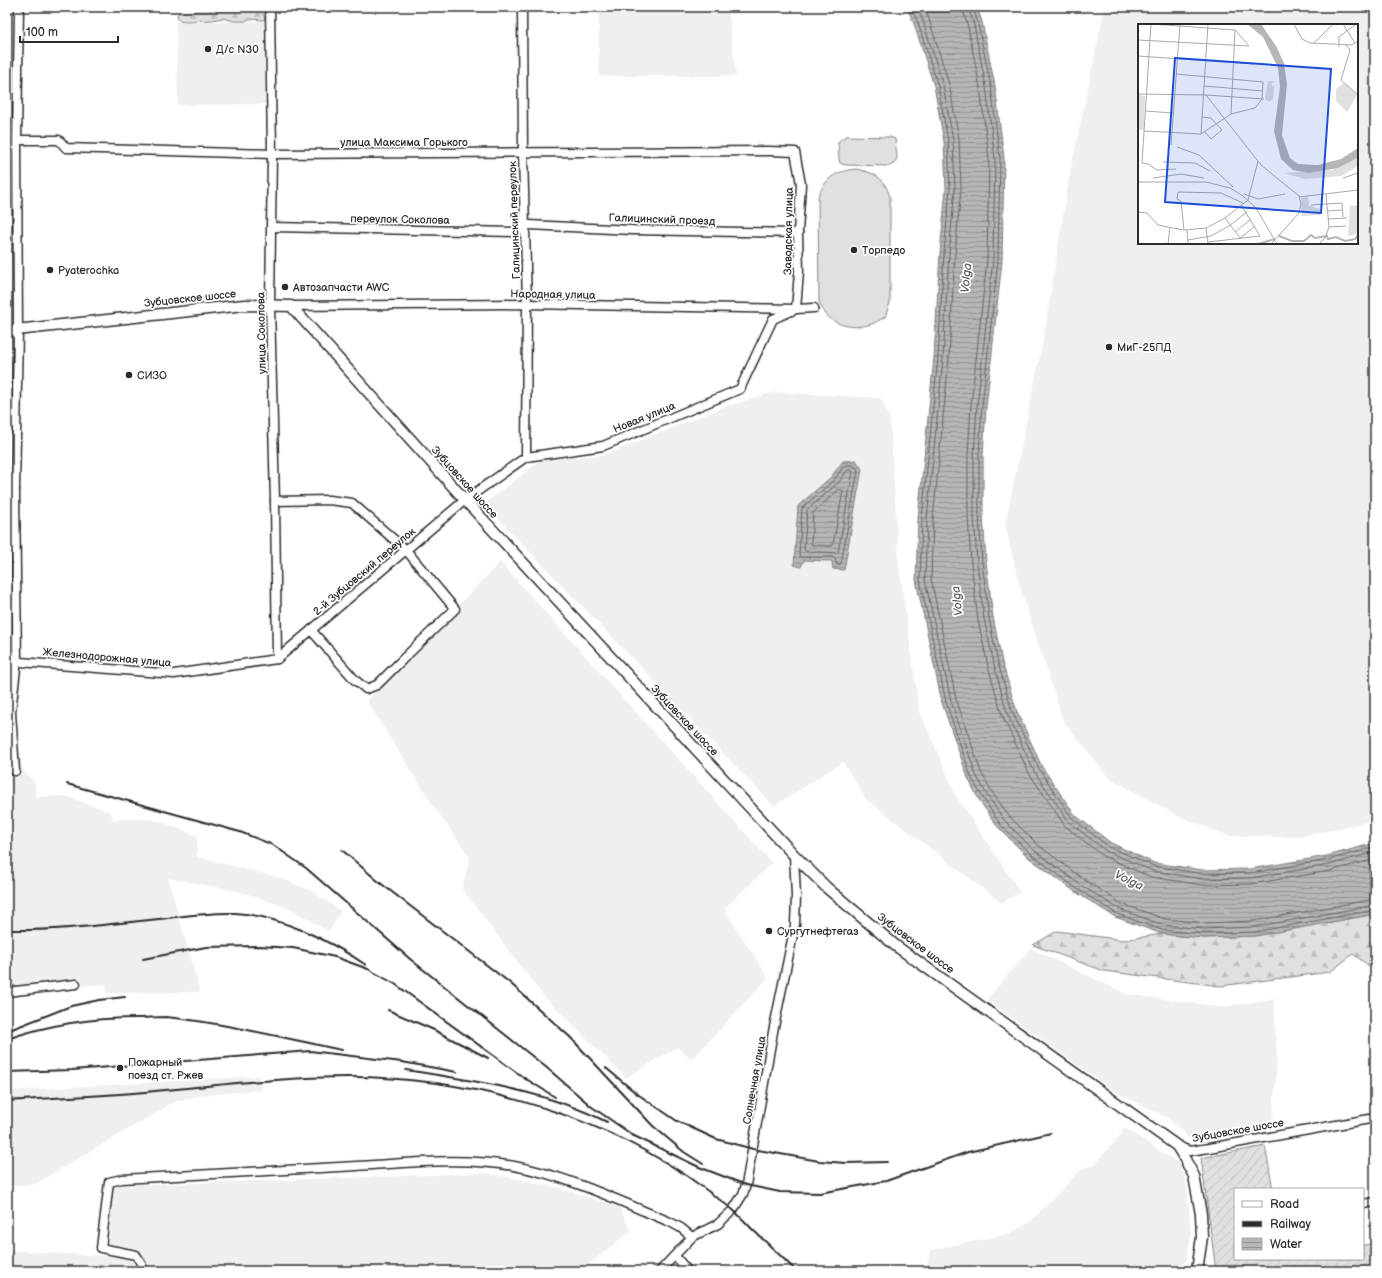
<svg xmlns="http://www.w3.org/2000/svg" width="1382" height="1278" font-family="'Balsamiq Sans',sans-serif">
<defs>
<pattern id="forest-firs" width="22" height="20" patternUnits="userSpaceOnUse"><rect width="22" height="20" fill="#e0e0e0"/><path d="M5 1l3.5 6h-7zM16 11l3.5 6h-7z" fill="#c0c0c0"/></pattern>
<pattern id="garden-furrows" width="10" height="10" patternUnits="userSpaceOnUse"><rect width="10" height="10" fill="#e0e0e0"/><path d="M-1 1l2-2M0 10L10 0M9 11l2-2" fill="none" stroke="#c0c0c0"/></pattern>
<pattern id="water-rules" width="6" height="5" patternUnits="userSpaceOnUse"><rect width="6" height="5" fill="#b6b6b6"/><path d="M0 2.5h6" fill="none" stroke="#949494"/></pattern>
</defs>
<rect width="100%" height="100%" fill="#fff"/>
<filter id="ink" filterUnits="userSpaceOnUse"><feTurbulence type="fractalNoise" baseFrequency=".025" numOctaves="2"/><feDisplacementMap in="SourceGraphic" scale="8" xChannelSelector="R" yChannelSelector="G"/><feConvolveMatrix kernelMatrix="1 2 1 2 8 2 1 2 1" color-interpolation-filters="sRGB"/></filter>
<g filter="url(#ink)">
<g fill="#efefef" fill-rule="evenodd">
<polygon points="601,7 728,7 736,76 599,76 599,8 601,8"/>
<path d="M1105,7H1375V820L1300,837L1229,836L1178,816L1108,777L1063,720L1022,594L1005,525L1043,341L1069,178ZM1139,25H1357V243H1139Z"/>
<polygon points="264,21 266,104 178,105 176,22"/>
<polygon points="775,392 881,398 890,419 899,566 919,709 956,796 1020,892 1002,903 866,799 843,762 774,806 484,504 541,460 604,455 724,407"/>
<polygon points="500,562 772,863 724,909 768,978 691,1060 677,1047 626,1078 542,994 462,889 470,857 434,807 367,701"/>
<polygon points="19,745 22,769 35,783 36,797 65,796 111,812 113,820 138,818 160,821 197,836 197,857 281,878 313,892 341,911 329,932 292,909 242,892 168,878 200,992 106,993 107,984 7,992 7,746"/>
<polygon points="1030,948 1126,994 1220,1007 1274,999 1277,1061 1272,1128 1240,1134 1190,1139 1168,1118 1114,1091 987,1000"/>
<polygon points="259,1076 261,1090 205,1095 176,1101 35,1184 7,1186 7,1091"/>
<polygon points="1124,1128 1180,1164 1187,1186 1191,1234 1187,1259 1178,1271 925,1271 931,1250 1009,1234 1030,1222 1083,1168 1094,1165 1119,1137"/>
<polygon points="487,1173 560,1188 619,1207 631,1231 580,1271 145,1271 141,1251 109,1243 113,1186"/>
<polygon points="7,1250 132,1258 134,1271 7,1271"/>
</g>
<g fill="url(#forest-firs)" stroke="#868686">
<polygon points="216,7 222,11 228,7 258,7 258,10 262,12 265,18 264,20 249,19 245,21 235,21 222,18 213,20 186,21 178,20 177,14 183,12 211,11"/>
<polygon points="1375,914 1375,967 1372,968 1353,954 1330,972 1220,986 1104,971 1033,945 1057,931 1123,940 1162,934 1204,938 1255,936"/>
</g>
<polygon fill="url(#garden-furrows)" stroke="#868686" points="1265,1146 1273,1189 1235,1189 1235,1259 1363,1259 1363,1245 1374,1244 1375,1271 1216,1271 1201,1158"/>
<g fill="#e0e0e0" stroke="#868686">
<polygon points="846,136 890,137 895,139 897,157 895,163 890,166 845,165 840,163 839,159 838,142 840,140"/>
<path d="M856,169C875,173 884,177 890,197V303L885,317C879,320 874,324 868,325C854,329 834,326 825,313C823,310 821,306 819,302L818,197C825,178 836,171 856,169Z"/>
</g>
<g fill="url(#water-rules)" stroke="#7e7e7e">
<polygon points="907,7 977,7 982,22 995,86 1004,158 1002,261 986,407 983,455 983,515 986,562 993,617 1002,662 1016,709 1042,767 1075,815 1111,843 1154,863 1203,870 1250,869 1327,856 1375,843 1375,914 1255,936 1204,938 1162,934 1115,917 1074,891 1028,857 997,826 979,800 968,778 942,703 916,580 918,518 934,357 940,253 946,189 944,142 934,86 914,24"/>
<polygon points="856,460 862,469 844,570 833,569 832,561 804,560 801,567 794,565 798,506 831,477 843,461"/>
</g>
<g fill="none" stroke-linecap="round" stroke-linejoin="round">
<g stroke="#636363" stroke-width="1">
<polyline points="911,7 918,23 938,86 948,141 950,188 944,253 938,357 922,518 920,580 946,702 971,777 983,798 1000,824 1031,854 1076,888 1117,914 1162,930 1204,934 1254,932 1375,910"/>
<polyline points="917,7 923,21 943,85 953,140 955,188 949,253 943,358 927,519 925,580 951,701 976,775 987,795 1004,820 1034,850 1079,884 1119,909 1163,925 1204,929 1254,927 1375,905"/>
<polyline points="923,7 929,19 949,84 959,139 961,188 955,254 949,358 933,519 931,579 956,699 981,772 992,792 1009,816 1038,845 1083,879 1122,904 1165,919 1205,923 1253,921 1375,899"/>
<polyline points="962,7 968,27 980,88 989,159 987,260 971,405 968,455 968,516 971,563 978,620 988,666 1002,715 1029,773 1065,826 1103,856 1151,877 1202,885 1251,884 1330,871 1375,859"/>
<polyline points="968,7 974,25 986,87 995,159 993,260 977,406 974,455 974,515 977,563 984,619 994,664 1007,713 1034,771 1069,822 1106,851 1153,871 1202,879 1250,878 1329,865 1375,852"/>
<polyline points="973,7 978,24 991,86 1000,159 998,260 982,406 979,455 979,515 982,562 989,618 998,663 1012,711 1039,769 1072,818 1109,847 1154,866 1203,874 1250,873 1328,860 1375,847"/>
<polygon points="845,465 854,465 858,470 841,564 837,565 835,559 832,557 800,557 799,555 802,508 834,480"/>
<polygon points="848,470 851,470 853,472 838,552 836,553 805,551 804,549 807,510 838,483"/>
<polygon points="840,489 843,491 833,545 831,546 812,545 811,543 813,513"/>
</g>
<defs>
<g id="minor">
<polyline points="270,7 272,154 270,306 275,501 277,659"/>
<polyline points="522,7 523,153 527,304 526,457"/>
<polyline points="17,140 59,140 66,148 272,154 770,151 795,152 801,184 798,233 799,272 796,309 773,319 740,389 603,446 526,457 465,500 277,659"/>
<polyline points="272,227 516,232 529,225 632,230 798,233"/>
<polyline points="291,306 527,304 796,309 814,308"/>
<polyline points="7,490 15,490"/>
<polyline points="275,501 329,500 352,503 406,550 455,609 405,657 377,685 366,689 355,680 311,630"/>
<polyline points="7,661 174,674 277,659"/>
<polyline points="15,771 11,712 17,660 15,490 18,330 17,140 19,7"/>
<polyline points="7,992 76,984"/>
<polyline points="1177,1146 1190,1151 1209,1148 1375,1118"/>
<polyline points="1363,1204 1375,1202"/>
<polyline points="675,1256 688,1271"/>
<path d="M142,1271L141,1263L136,1255L101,1248L109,1182L122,1179C200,1175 279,1170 357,1166C409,1163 463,1157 514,1166C565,1175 622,1202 670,1222L681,1228L692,1237"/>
<polyline points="660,1271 692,1237 718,1224 733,1210 743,1194 746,1185 773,1032 795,925 796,896 794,855"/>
</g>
<polyline id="major" points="7,331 244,305 291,306 465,500 794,855 827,888 896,946 1177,1146 1182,1154 1194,1176 1201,1214 1202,1237 1197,1271"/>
</defs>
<use href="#minor" stroke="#2b2b2b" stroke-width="11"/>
<use href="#major" stroke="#2b2b2b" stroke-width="13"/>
<use href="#minor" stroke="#fff" stroke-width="8"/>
<use href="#major" stroke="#fff" stroke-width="10"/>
<g stroke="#2b2b2b" stroke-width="2">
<polyline points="67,784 240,832 273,845 306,868 410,959 547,1068 592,1107 634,1136"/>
<polyline points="342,850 379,882 510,983 570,1037 653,1126 684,1152 703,1164"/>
<path d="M7,930C57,931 109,924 159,919C184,916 209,912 235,913C278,915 331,941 366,965"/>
<polyline points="143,959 206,947 259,946 293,948 335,957 368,969 395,984 527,1080"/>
<polyline points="388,1010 434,1030 488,1058"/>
<polyline points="7,1031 71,1006 99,1000 125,997"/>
<path d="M7,1039C50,1024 90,1018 135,1018C145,1018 156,1017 166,1017C225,1023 283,1038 342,1050"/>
<polyline points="606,1068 636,1093 677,1121 716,1139 753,1149 819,1161 846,1163 887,1162"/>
<path d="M406,1070C475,1081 544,1090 607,1122"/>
<polyline points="7,1072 72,1070 310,1051 402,1062 457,1072"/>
<polyline points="523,1077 555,1097"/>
<path d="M7,1101C56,1097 106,1096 155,1091C220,1085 285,1077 350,1077C464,1077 588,1111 684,1174C700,1185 716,1197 732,1209C739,1215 746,1223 753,1230C767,1243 782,1257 796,1271"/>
<polyline points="630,1134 699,1167 746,1185 780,1192 820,1193 886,1181 968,1152 1051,1133"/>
</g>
</g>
</g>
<g fill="#2b2b2b" stroke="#fff" stroke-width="1.5">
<circle cx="208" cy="49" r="4"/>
<circle cx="854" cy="250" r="4"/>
<circle cx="50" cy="270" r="4"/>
<circle cx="285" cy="287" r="4"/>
<circle cx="1109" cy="347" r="4"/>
<circle cx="129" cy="375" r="4"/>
<circle cx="769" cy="931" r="4"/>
<circle cx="120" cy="1068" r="4"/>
</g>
<g text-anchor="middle" stroke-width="3.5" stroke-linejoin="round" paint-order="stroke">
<g font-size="11" fill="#2b2b2b" stroke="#fff" text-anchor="start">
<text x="216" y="53">Д/с N30</text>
<text x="862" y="254">Торпедо</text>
<text x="58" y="274">Pyaterochka</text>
<text x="293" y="291">Автозапчасти AWC</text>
<text x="1117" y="351">МиГ-25ПД</text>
<text x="137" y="379">СИЗО</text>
<text x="777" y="935">Сургутнефтегаз</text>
<text x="128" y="1066">Пожарный<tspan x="128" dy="13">поезд ст. Ржев</tspan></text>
</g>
<g font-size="11" fill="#2b2b2b" stroke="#fff">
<text x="404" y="146">улица Максима Горького</text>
<text transform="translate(400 219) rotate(1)" y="4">переулок Соколова</text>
<text transform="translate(662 219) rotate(2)" y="4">Галицинский проезд</text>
<text transform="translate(514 220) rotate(-92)" y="4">Галицинский переулок</text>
<text transform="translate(788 231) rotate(-89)" y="4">Заводская улица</text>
<text transform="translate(553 294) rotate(1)" y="4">Народная улица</text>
<text transform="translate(190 298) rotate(-6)" y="4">Зубцовское шоссе</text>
<text transform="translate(261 333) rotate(-91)" y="4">улица Соколова</text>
<text transform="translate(644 417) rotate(-22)" y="4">Новая улица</text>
<text transform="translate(465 482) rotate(48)" y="4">Зубцовское шоссе</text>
<text transform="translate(364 571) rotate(-40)" y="4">2-й Зубцовский переулок</text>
<text transform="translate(107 657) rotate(5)" y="4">Железнодорожная улица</text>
<text transform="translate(685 720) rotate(47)" y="4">Зубцовское шоссе</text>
<text transform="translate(916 943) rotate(37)" y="4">Зубцовское шоссе</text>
<text transform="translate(754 1080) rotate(-80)" y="4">Солнечная улица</text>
<text transform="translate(1238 1130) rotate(-10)" y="4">Зубцовское шоссе</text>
</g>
<g font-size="12" font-style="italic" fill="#5c5c5c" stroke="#fff">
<text transform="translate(966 278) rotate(-85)" y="4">Volga</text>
<text transform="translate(957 601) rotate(-96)" y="4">Volga</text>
<text transform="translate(1129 880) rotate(26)" y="4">Volga</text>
</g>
</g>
<g transform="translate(1138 24)">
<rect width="220" height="220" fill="#fff"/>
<path d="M220,133V142L203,152L167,155L146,149L194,146Z" fill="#e0e0e0"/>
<path d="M0,71L7,72L6,106H0Z" fill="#e0e0e0"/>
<path d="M206,59L219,71L209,88L198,77V65ZM170,173L171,182L182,185V191L164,192L163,174ZM220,178V210L210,212L212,181L218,182Z" fill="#e0e0e0"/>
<path d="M130,57H137L133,60L136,63L135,75L131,78L127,75Z" fill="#e0e0e0"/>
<path d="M109,0H123L138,22L146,39L149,60L144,111L152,134L160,140L180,141L203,135L220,124L219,134L200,144L171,149L155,146L143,135L136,107L142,63L140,44L125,13Z" fill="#b6b6b6"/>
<path fill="none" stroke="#b6b6b6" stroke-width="2" d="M141,212L154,217H166L173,211L177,214L189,212L190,215L198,213L207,217L217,215L220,211M120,220L137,215"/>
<path fill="none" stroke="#aaa" stroke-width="1" d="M156,0L164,15L172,19L214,21L220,17M205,0L217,19M0,16L111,22L97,6L13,0M176,19L195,0M208,21L212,26L203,56L220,71M201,23V13L218,0M0,32L116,40M38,50L125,58L124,75L117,84L93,90L63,110M66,62L125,67M0,70L68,71L123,141L161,172L163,180L161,189L133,220M68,71L126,75M7,87L35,89M93,90L97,6M64,93L73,94L84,106L73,115L67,108M6,107L63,110M63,110L70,0M33,121L42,0M39,123L61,131L95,163M25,138L57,139L72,147M4,139L13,0M4,139L10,140L19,146L38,145M15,154L43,150L66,154M205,154L220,149M0,158H68L92,164L105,172L118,184L139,220M106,170L120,175L147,170M161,173L220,166M173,181L204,179L205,193M189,187L204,186M0,188L9,189L20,201L30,203L46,206L68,204L87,194L110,176L120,137M87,194L102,214L116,203M190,195L209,194M191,203L208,202M68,204L70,220M46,206L43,177L39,175L40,168L83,169L105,179M49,206L50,220M97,208L113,195M50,216L73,212L91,202L109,188M70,218L122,212L103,181M30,220L32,203M181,220L187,214L191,203L188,170"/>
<path fill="#1d4ed8" fill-opacity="0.15" stroke="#1d4ed8" stroke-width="2" d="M37,34L193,45L183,189L27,178Z"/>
<rect width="220" height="220" fill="none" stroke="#2b2b2b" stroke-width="2"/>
</g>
<rect width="1382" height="1278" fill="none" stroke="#fff" stroke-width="24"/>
<rect x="12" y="12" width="1358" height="1254" fill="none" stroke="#2b2b2b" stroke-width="1.5" filter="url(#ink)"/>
<rect x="1234" y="1188" width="130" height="72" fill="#ffffff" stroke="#aaaaaa"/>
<rect x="1242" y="1201" width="20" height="6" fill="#ffffff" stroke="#aaaaaa"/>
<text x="1270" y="1208" font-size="12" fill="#2b2b2b">Road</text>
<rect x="1242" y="1221" width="20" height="6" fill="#2b2b2b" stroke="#aaaaaa"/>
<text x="1270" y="1228" font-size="12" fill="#2b2b2b">Railway</text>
<rect x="1242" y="1238" width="20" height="12" fill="url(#water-rules)" stroke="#aaaaaa"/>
<text x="1270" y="1248" font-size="12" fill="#2b2b2b">Water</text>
<path d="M20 36v6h98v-6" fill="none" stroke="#2b2b2b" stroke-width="2"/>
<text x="26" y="36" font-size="12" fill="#2b2b2b" stroke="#ffffff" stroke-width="3" paint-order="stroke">100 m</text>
</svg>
